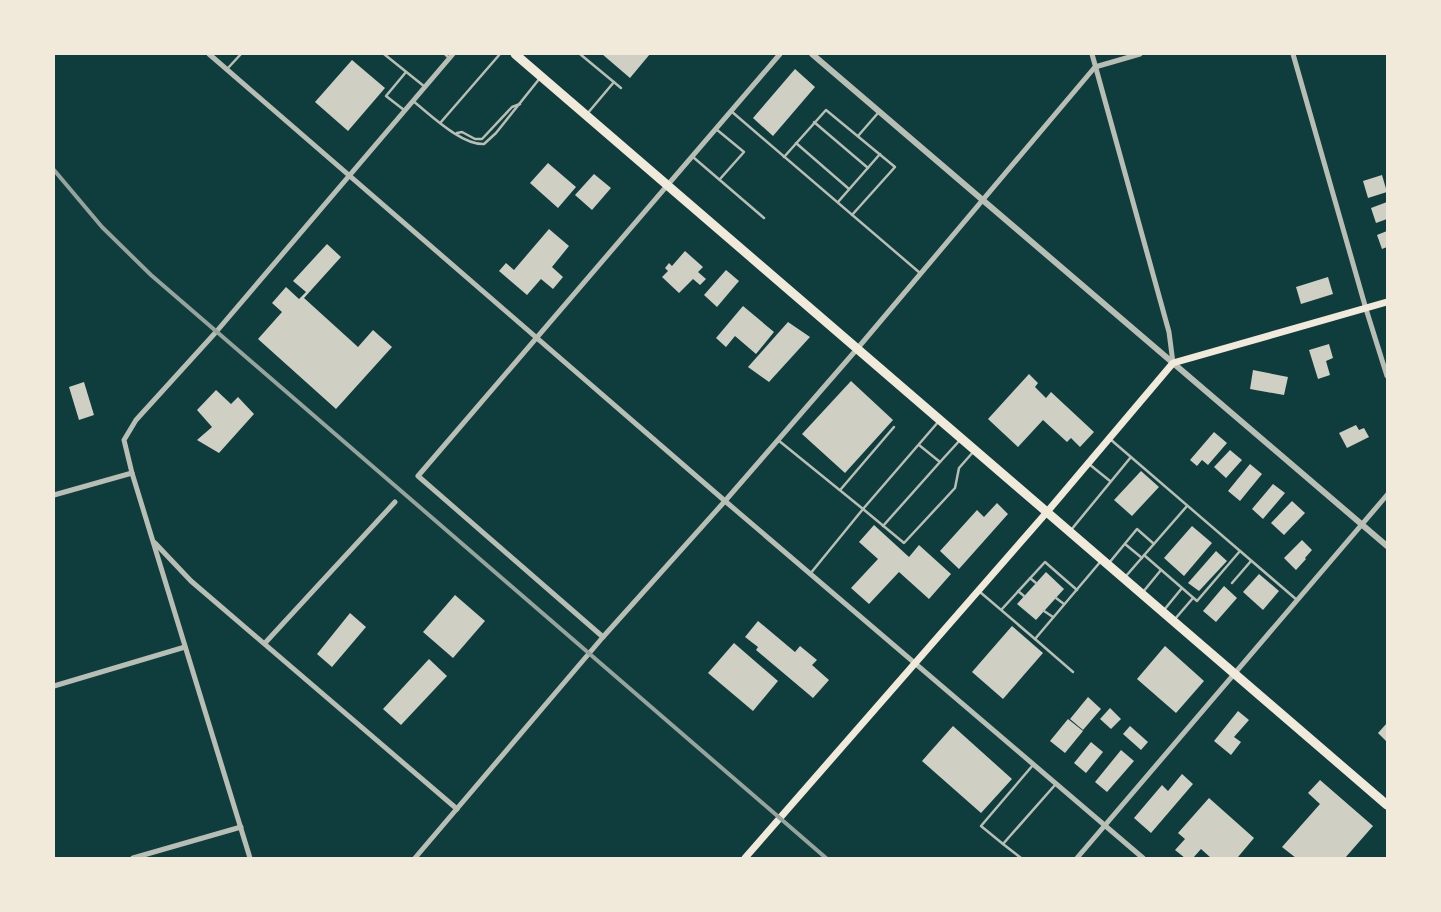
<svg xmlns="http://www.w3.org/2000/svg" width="1441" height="912" font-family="Karla,sans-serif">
<rect width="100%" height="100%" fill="#0f3d3e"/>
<g fill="#cfcfc3">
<polygon points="602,54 650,54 630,78"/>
<polygon points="352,60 385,88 348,131 315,102"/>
<polygon points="795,69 815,87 773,136 753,118"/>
<polygon points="548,163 576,187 558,208 530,183"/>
<polygon points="594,174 611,188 592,210 575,195"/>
<polygon points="1382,175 1387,192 1368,198 1363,181"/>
<polygon points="1387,202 1387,219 1376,223 1371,208"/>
<polygon points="549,229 569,246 552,267 563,277 553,289 541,279 527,295 499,271 506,263 514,270"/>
<polygon points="1387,231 1387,247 1382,249 1377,235"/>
<polygon points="327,244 341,257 304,298 358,347 373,330 392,347 336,409 258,339 282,312 272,303 286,287 299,299 306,292 293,281"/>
<polygon points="685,251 703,267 698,272 706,279 700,285 693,279 679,293 662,277 668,271 665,268 669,263 672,266"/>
<polygon points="726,270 739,281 717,307 704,295"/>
<polygon points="1328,277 1333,294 1301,304 1296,287"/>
<polygon points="743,306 774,332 756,354 735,336 726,347 716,338"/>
<polygon points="788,322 810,337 769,382 748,367"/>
<polygon points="1329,344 1333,358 1326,361 1330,375 1318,379 1309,350"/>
<polygon points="1253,370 1288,377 1284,395 1250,389"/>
<polygon points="1029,374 1038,383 1035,387 1046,398 1051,392 1094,432 1080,447 1071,438 1067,442 1043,420 1018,447 988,419"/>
<polygon points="851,381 893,420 845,473 802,434"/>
<polygon points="84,382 94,415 79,420 69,387"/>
<polygon points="216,390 231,404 238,397 254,414 219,453 197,440 212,427 197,410"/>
<polygon points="1356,425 1359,430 1364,428 1369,437 1347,448 1339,433"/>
<polygon points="1214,432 1227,443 1208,465 1202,460 1197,466 1190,460"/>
<polygon points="1230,450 1242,460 1226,478 1214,467"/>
<polygon points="1250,464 1262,474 1240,501 1228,491"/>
<polygon points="1141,471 1159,487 1132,516 1114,500"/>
<polygon points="1273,484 1285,493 1263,519 1252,509"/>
<polygon points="1292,501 1305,513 1284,535 1271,523"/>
<polygon points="997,503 1008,514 959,569 940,551 977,510 984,517"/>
<polygon points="874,525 909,557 919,545 951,574 929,599 899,572 869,604 851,588 878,559 859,542"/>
<polygon points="1192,526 1212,543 1184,576 1164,558"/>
<polygon points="1302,540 1312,550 1305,558 1306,559 1296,570 1284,558"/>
<polygon points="1216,551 1227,561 1199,591 1188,583"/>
<polygon points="1046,572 1064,589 1036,620 1017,604"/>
<polygon points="1259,574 1279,591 1263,610 1243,592"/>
<polygon points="1224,586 1237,598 1216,622 1203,611"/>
<polygon points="455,595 485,621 453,658 423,632"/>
<polygon points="350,613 366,627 332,667 317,654"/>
<polygon points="758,621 795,652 800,646 817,660 812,665 829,680 813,698 756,650 758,647 745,637"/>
<polygon points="1012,626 1043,653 1003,699 972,672"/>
<polygon points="734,643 778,681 753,711 708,673"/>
<polygon points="1165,646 1204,681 1176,713 1137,679"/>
<polygon points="429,659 447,676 401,725 383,709"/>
<polygon points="1088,697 1101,709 1083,730 1070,719"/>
<polygon points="1110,708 1121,719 1111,729 1100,719"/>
<polygon points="1238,711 1249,720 1234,737 1241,742 1231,755 1214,741"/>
<polygon points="1068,719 1083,731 1065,753 1050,741"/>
<polygon points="1387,723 1387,742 1378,733"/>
<polygon points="953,726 1012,779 981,813 922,761"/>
<polygon points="1130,726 1148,742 1141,750 1123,734"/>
<polygon points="1091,742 1103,752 1086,773 1074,763"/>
<polygon points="1121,750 1134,761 1107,792 1095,782"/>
<polygon points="1182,774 1193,784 1151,833 1134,818 1162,785 1168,791"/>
<polygon points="1320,780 1373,826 1345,858 1296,858 1282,847 1320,804 1308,793"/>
<polygon points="1209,798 1254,838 1238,857 1239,858 1211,858 1201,849 1193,858 1185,858 1175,850 1185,839 1178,833"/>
</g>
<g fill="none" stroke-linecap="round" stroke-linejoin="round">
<g stroke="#b8beb3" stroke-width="2.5">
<polyline points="384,54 425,87"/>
<polyline points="445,54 449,58"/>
<polyline points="580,54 621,88"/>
<polyline points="228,68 241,54"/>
<path d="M413,101C431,115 461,145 484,144L496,133L540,78"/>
<polyline points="404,110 386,96 406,72"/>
<polyline points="731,111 920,273"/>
<polyline points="587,114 614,82"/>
<polyline points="441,122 500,54"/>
<polyline points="814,122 868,168"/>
<polyline points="716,129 744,152 720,179"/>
<polyline points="457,133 462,132 475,139 482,139 512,107 520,104"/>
<polyline points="858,136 878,113"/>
<polyline points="796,143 849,189"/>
<polyline points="693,157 764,218"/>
<polyline points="784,157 826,110 895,167 852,215"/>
<polyline points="838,202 880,154"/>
<polyline points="1110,439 1297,600"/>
<polyline points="778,440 863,509 939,421"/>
<polyline points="940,462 961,439"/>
<polyline points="1089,464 1110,481"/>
<polyline points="841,489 894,427"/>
<polyline points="883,526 940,462 919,445"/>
<polyline points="1071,530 1131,457"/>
<polyline points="1125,544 1142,558"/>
<polyline points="1144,555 1197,601 1240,551"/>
<polyline points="1109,563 1137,529 1154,544"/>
<polyline points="810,574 863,509 904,543 955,488 959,468 974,451"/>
<polyline points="1126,576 1187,506"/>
<polyline points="1030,578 1036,583"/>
<polyline points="1232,583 1251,561"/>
<polyline points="1018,591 1024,596"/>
<polyline points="980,592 1035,639 1101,561"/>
<polyline points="1143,592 1161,570"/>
<polyline points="1056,598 1064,604"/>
<polyline points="1002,609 1045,562 1077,590"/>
<polyline points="1164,610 1182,588"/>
<polyline points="1044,611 1053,617"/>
<polyline points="1175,619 1193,598"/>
<polyline points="1035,639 1073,672"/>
<polyline points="1003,844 981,826 1033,765"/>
<polyline points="1021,858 1003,844 1055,785"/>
</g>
<g stroke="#b8beb3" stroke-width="5">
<polyline points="209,54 725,501 1143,858"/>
<polyline points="1092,54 1169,332 1173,363"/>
<polyline points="1293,54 1366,309 1387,376"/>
<polyline points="54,495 132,473"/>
<polyline points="155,543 191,581 457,809"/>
<polyline points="603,637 418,476 780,54"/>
<polyline points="265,643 395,502"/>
<polyline points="54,686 185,647"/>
<polyline points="133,858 241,827"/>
<polyline points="250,858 132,473 124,440 136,420 216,332 453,54"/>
<polyline points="415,858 603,637 725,501 857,349 1095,67 1140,54"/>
<polyline points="1077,858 1387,495"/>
</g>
<polyline stroke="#b8beb3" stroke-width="6" points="812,54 1387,546"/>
<polyline stroke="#f1e9da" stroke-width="7" points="745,858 1047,512 1173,363 1387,302"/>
<polyline stroke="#f1e9da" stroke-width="9" points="515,54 1387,805"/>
<polyline stroke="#97a49c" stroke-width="4" points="54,170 102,227 151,275 826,858"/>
</g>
<rect width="1441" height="912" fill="none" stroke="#f1e9da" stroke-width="110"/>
</svg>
